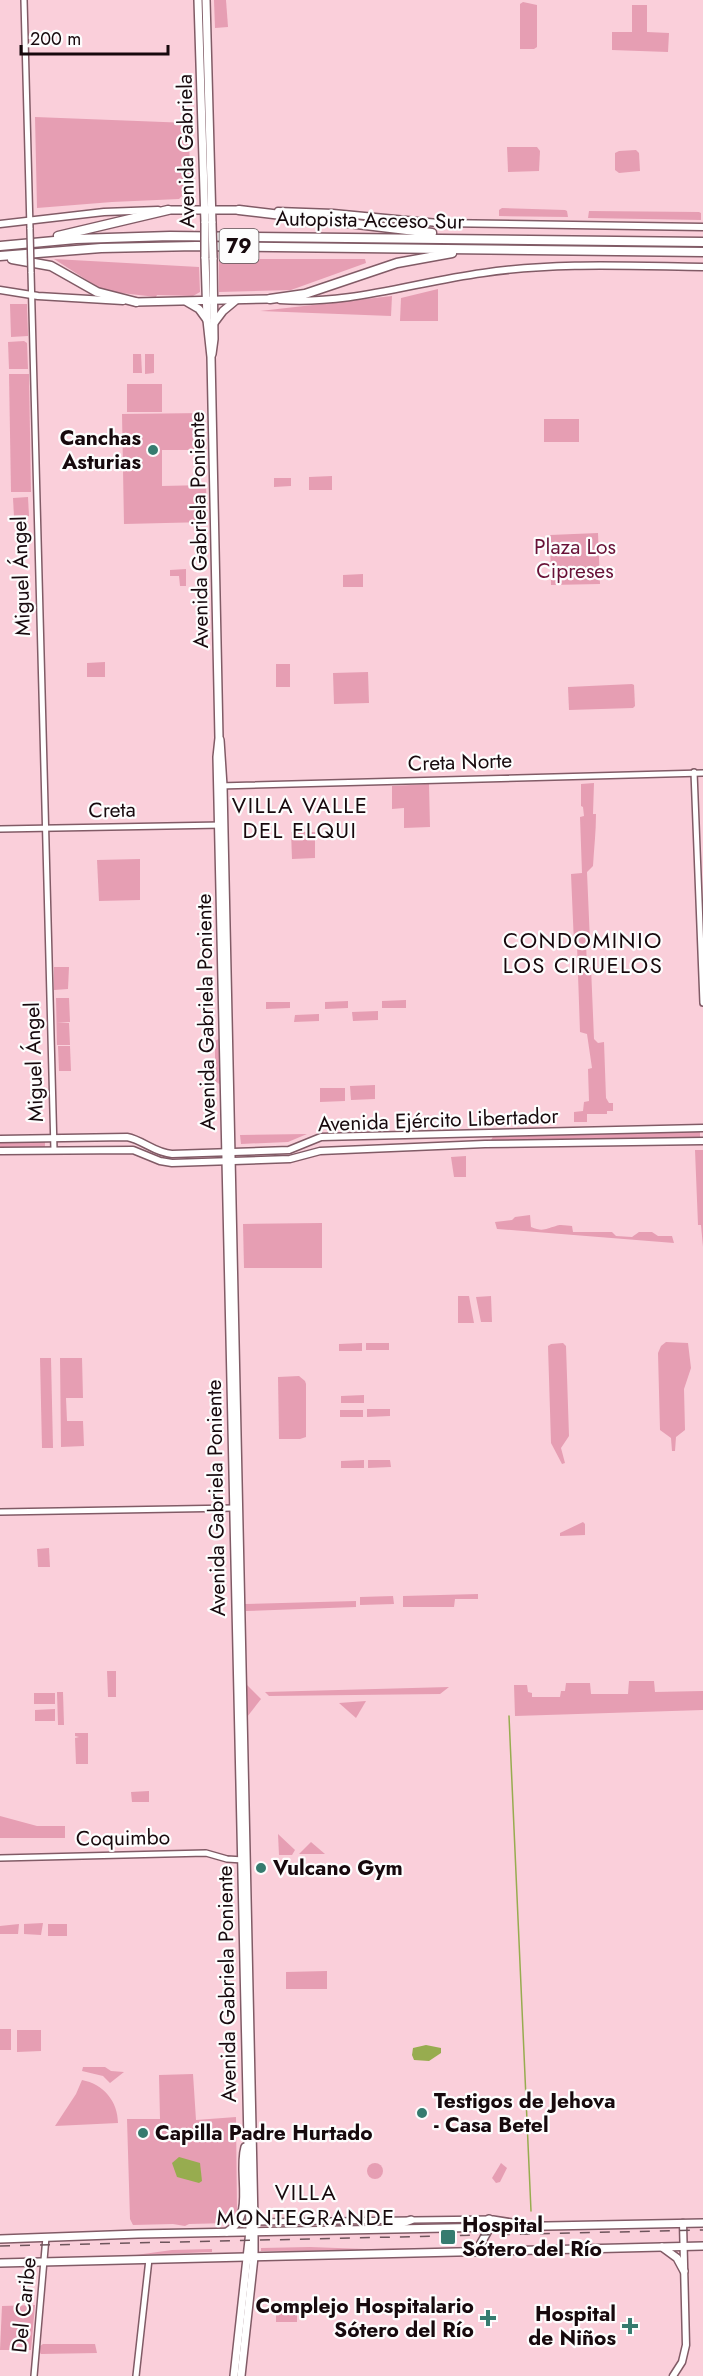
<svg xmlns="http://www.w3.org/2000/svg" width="703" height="2376" font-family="Jost,sans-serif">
<rect width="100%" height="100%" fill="#facfda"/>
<g fill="#e69eb3">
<polygon points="214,0 226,0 228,27 215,28"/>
<polygon points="523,2 537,5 537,47 534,49 520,49 520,4"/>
<polygon points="632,5 647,5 647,32 669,33 668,52 612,50 612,32 632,32"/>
<polygon points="35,117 189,123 190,188 179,199 112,202 37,208"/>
<polygon points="507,147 537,147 540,151 539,171 508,172"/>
<polygon points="636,150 639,153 640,171 619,173 615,170 615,153 619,151"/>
<polygon points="502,208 565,210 567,211 568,217 499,216 499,210"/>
<polygon points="589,211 699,212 701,213 701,220 588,218"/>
<polygon points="54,259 199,267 200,292 193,296 157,295 156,297 104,291"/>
<polygon points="219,259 365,259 366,263 291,290 219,292"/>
<polygon points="438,289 438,321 400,321 401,298"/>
<polygon points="392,296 391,316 260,311"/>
<polygon points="10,304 27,304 28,336 11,337"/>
<polygon points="24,341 27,343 28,369 9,369 8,342"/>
<polygon points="133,354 141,354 142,373 133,373"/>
<polygon points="145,354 154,354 154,373 145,374"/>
<polygon points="9,374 29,374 31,492 11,492"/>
<rect x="127" y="384" width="35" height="28"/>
<polygon points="204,413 205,450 162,450 162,486 206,485 207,522 124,524 122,414"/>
<rect x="544" y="419" width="35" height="23"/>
<polygon points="332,476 332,490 309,490 309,477"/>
<polygon points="274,478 291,478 291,486 274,487"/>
<polygon points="28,497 29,516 14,517 13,498"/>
<polygon points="598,533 600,584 551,585 550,535"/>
<polygon points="186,569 186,586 180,586 179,576 170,576 170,570"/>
<polygon points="363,574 363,587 343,587 343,575"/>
<polygon points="105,662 105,677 87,677 87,663"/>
<rect x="276" y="664" width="14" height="23"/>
<polygon points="368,672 369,703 334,704 333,673"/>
<polygon points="632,684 634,685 635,706 633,708 569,710 568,687"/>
<path d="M594,783L593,814H596C596,832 594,848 593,866L587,872L590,942H586L587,967H591L594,1039L598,1043L604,1042L606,1098L609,1103H613V1111H607V1114H587V1122H574V1112L583,1111L584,1102L589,1101L588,1069L592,1068L587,1034L580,1032L577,945L574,944L571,874L582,873L580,817L584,816L583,807L581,806V784Z"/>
<polygon points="429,784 430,827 404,828 404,808 392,809 392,786"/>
<polygon points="291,832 315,832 315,858 292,859"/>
<polygon points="140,859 140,900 99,901 97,860"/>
<polygon points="54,967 69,967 68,989 54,990"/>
<polygon points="56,998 69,998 70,1022 57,1022 69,1023 70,1045 57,1045"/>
<polygon points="406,1000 406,1008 382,1008 382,1001"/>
<polygon points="348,1001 348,1008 325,1009 325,1002"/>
<polygon points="266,1002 290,1002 290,1008 266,1009"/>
<polygon points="378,1011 378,1020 353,1021 352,1012"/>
<polygon points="319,1014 319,1021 294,1022 295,1015"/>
<polygon points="224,1036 225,1088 215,1081 215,1041"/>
<polygon points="58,1046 70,1046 71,1071 59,1071"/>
<polygon points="375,1085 375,1099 351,1100 350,1086"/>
<polygon points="320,1088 345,1088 345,1101 320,1102"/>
<polygon points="700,1131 700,1139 492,1141 491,1140 494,1135"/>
<polygon points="307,1134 288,1142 241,1144 240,1135"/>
<polygon points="45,1140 45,1148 0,1149 0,1141"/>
<polygon points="695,1150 703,1150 703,1247 701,1225 698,1225"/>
<polygon points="466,1156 466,1177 454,1177 451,1157"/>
<path d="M530,1215L531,1227C543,1232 545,1229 556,1226C560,1224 568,1226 572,1226L573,1232H612L616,1236L632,1237L639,1232H652L658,1236H672L674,1243L497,1229L495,1222L512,1220L515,1217Z"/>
<polygon points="322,1223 322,1268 244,1268 243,1224"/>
<polygon points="458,1296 469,1296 474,1323 458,1323"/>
<polygon points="491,1296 492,1322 481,1322 476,1297"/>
<polygon points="666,1342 688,1343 691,1368 684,1389 685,1430 676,1437 675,1451 672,1451 671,1438 660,1430 658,1353 661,1346"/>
<polygon points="362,1343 362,1351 339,1351 339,1344"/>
<rect x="366" y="1343" width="23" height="7"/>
<polygon points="563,1343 566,1346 569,1436 561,1448 565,1463 562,1464 551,1443 548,1346 551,1344"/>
<polygon points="40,1358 51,1358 53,1448 42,1448"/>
<polygon points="60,1358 82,1358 83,1398 66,1398 67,1421 83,1421 84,1446 61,1447"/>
<polygon points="299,1376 305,1381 306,1384 306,1437 300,1439 279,1439 278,1377"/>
<polygon points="364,1395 364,1403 341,1403 341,1396"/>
<polygon points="367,1409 390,1409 390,1416 367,1417"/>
<rect x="340" y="1410" width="23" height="7"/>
<polygon points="364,1460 364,1468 341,1468 341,1461"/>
<polygon points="368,1460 390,1460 391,1467 368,1468"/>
<polygon points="583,1522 585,1524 585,1535 560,1536 560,1533"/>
<polygon points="49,1548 50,1567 38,1567 37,1549"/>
<polygon points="478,1594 478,1599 455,1599 454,1607 403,1607 403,1596"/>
<polygon points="393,1596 394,1604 360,1605 360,1597"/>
<polygon points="356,1601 356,1607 246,1611 245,1604"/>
<polygon points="107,1671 116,1671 116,1697 108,1697"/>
<polygon points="629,1681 654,1681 655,1692 703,1691 703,1710 515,1716 514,1685 527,1685 528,1692 532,1693 532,1697 560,1697 561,1691 565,1691 566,1683 590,1683 591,1694 628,1694"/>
<polygon points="246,1684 261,1699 247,1717 246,1716"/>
<polygon points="449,1687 440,1694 269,1696 265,1692"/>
<polygon points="57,1692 63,1692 64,1725 58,1725"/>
<rect x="34" y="1693" width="21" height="11"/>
<polygon points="366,1701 356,1718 339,1703"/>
<polygon points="55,1709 55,1721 35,1721 35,1710"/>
<polygon points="75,1733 88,1733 88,1764 76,1764 75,1738 79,1737 75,1736"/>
<polygon points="149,1791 149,1802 132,1802 131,1792"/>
<polygon points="0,1816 37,1826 65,1826 65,1838 0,1838"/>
<polygon points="278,1834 295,1850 292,1855 279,1855"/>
<polygon points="311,1842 325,1854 299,1854"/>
<polygon points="43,1923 41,1935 24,1934 24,1924"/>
<polygon points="19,1924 18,1934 0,1934 0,1926"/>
<rect x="48" y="1924" width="19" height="12"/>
<polygon points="327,1971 327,1989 286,1989 286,1972"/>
<rect x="0" y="2029" width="11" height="21"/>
<polygon points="17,2030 41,2030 41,2051 17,2052"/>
<polygon points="83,2067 105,2067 111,2071 124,2072 110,2083 103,2076 82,2071"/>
<polygon points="193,2074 196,2120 236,2117 237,2213 231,2223 189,2224 185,2226 173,2224 133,2225 130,2219 127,2119 160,2119 159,2075"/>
<path d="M82,2080C103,2084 118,2101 118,2123L55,2126L76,2094Z"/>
<circle cx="375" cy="2171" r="8"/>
<polygon points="501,2163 507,2168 500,2182 496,2183 492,2178"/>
<polygon points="310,2247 365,2249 440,2248 440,2250 261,2251 261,2248"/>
<polygon points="212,2249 212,2252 136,2255 172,2250"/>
<polygon points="35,2305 31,2350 0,2350 2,2306"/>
<rect x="276" y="2308" width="21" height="14"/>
<polygon points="43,2344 95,2344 97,2353 41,2354 40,2353 40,2346"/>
</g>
<g fill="#97ac4f">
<polygon points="426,2045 441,2048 441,2053 429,2061 414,2060 412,2055 413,2048"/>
<polygon points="179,2157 200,2163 202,2181 199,2183 177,2177 172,2163"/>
</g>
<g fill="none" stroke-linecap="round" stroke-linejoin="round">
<polyline stroke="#97ac4f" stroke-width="1.5" points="509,1716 531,2211"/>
<defs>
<g id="tertiary">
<polyline points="24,0 30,229"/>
<polyline points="31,272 54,1150"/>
<polyline points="694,772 703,1003"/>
<polyline points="219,786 703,773"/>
<polyline points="0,829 222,825"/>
<polyline points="0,1512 235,1508"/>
<polyline points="0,1858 206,1853 227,1859 243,1860"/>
<polyline points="254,2222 493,2219 525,2224"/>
<polyline points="34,2376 46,2237"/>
<polyline points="136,2376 149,2259"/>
</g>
<g id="secondary">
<polyline points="278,211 333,213 438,223 703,227"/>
<polyline points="0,224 104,212 158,210"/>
<polyline points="0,290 38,296 123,301"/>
<path d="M280,300C350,305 415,282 483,273C556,262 630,266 703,267"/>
<path d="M0,1139L127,1137C143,1140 155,1153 172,1154L289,1150L321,1137L703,1128"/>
<polyline points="0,1151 133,1150 160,1161 172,1163 290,1159 320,1151 485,1144 703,1141"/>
<polyline points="673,2376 682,2362 686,2345 683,2223"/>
</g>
<g id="primary">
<polyline points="198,0 205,223"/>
<polyline points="206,0 212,223"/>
<polyline points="168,210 239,210"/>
<polyline points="205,257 207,320 211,357 219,738 217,757 250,2231 234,2376"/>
<polyline points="136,302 270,299"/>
<polyline points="187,302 199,309 207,320"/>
<polyline points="214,323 223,311 235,301"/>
<polyline points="212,354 214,339 213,258"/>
<polyline points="220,740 223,786 254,2222 254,2257 241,2376"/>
<polyline points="391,2227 411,2220"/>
<path d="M227,2232C256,2215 237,2174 245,2147"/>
<polyline points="0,2239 138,2234 703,2223"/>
<polyline points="662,2247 677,2258 684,2271"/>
<polyline points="476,2252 490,2227 489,2219"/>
<polyline points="0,2263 703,2246"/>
</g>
<g id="motorway">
<polyline points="239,210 432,233"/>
<polyline points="58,236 168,210"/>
<polyline points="0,246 76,239 170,236 703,242"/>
<polyline points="0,256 101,248 196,246 703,252"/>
<polyline points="12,259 51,266 97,292 136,302"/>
<polyline points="270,299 305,294 397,263 452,253"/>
</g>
</defs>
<use href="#tertiary" stroke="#815b66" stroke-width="8"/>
<use href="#secondary" stroke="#815b66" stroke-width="9"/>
<use href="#primary" stroke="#815b66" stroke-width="10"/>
<use href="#motorway" stroke="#815b66" stroke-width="11"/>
<use href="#tertiary" stroke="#fff" stroke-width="5"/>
<use href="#secondary" stroke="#fff" stroke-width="6"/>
<use href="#primary" stroke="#fff" stroke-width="7"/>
<use href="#motorway" stroke="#fff" stroke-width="8"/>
<polyline stroke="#6e555c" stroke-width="1.5" stroke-dasharray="10 10" stroke-linecap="butt" points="0,2246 703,2230"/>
<defs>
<polyline id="tertiary-bridge" points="30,229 31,272"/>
<g id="primary-bridge">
<polyline points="205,223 205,257"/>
<polyline points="212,223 213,258"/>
</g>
</defs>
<use href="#tertiary-bridge" stroke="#815b66" stroke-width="8" stroke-linecap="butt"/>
<use href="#primary-bridge" stroke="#815b66" stroke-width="10" stroke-linecap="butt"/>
<use href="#tertiary-bridge" stroke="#fff" stroke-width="5"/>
<use href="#primary-bridge" stroke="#fff" stroke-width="7"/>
</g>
<g fill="#367b6f" stroke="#fdfdfd" stroke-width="2">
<circle cx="153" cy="450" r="6"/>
<circle cx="261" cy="1868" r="6"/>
<circle cx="422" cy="2113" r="6"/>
<circle cx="143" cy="2133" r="6"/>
<rect x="440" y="2229" width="16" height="16" rx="3"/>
<path d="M485 2309h6v6h6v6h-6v6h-6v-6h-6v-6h6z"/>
<path d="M627 2317h6v6h6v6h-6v6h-6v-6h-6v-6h6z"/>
</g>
<g text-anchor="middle" stroke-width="4.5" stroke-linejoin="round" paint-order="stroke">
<rect fill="#fdfdfd" stroke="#5c5255" stroke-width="1.5" x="219.5" y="229" width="39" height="34" rx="4.5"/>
<g font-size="20" font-weight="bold" fill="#17090d">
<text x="239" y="253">79</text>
</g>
<g font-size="21" fill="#17090d" stroke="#fdfdfd">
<text transform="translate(186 151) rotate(-91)" y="7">Avenida Gabriela</text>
<text transform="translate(370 220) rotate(1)" y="7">Autopista Acceso Sur</text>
<text transform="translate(199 530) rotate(-91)" y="7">Avenida Gabriela Poniente</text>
<text transform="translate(21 576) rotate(-92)" y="7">Miguel Ángel</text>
<text transform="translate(460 762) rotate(-2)" y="7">Creta Norte</text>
<text transform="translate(112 810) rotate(-1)" y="7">Creta</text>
<text transform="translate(206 1012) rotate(-91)" y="7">Avenida Gabriela Poniente</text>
<text transform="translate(34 1062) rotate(-92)" y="7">Miguel Ángel</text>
<text transform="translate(438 1120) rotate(-2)" y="7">Avenida Ejército Libertador</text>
<text transform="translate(216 1498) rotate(-91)" y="7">Avenida Gabriela Poniente</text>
<text transform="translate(123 1838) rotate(-1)" y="7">Coquimbo</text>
<text transform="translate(227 1984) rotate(-91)" y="7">Avenida Gabriela Poniente</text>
<text transform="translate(24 2305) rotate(-84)" y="7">Del Caribe</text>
</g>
<g font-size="21" font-weight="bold" fill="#17090d" stroke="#fdfdfd" text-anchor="start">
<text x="141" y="445" text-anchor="end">Canchas<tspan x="141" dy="24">Asturias</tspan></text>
<text x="273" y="1875">Vulcano Gym</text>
<text x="434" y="2108">Testigos de Jehova<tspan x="434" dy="24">- Casa Betel</tspan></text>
<text x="155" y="2140">Capilla Padre Hurtado</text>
<text x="462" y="2232">Hospital<tspan x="462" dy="24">Sótero del Río</tspan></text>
<text x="474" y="2313" text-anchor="end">Complejo Hospitalario<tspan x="474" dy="24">Sótero del Río</tspan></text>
<text x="616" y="2321" text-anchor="end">Hospital<tspan x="616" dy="24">de Niños</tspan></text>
</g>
<g font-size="21" fill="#681237" stroke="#fdfdfd">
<text x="575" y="554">Plaza Los<tspan x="575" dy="24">Cipreses</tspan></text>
</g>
<g font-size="22" letter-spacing="1.5" fill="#17090d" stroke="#fdfdfd">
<text x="300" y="813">VILLA VALLE<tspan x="300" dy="25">DEL ELQUI</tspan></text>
<text x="583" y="948">CONDOMINIO<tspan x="583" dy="25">LOS CIRUELOS</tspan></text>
<text x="306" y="2200">VILLA<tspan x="306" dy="25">MONTEGRANDE</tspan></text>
</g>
</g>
<path d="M21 45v9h147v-9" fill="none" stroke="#17090d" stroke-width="3"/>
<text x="30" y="45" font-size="18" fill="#17090d" stroke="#fdfdfd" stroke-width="4.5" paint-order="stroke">200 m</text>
</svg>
